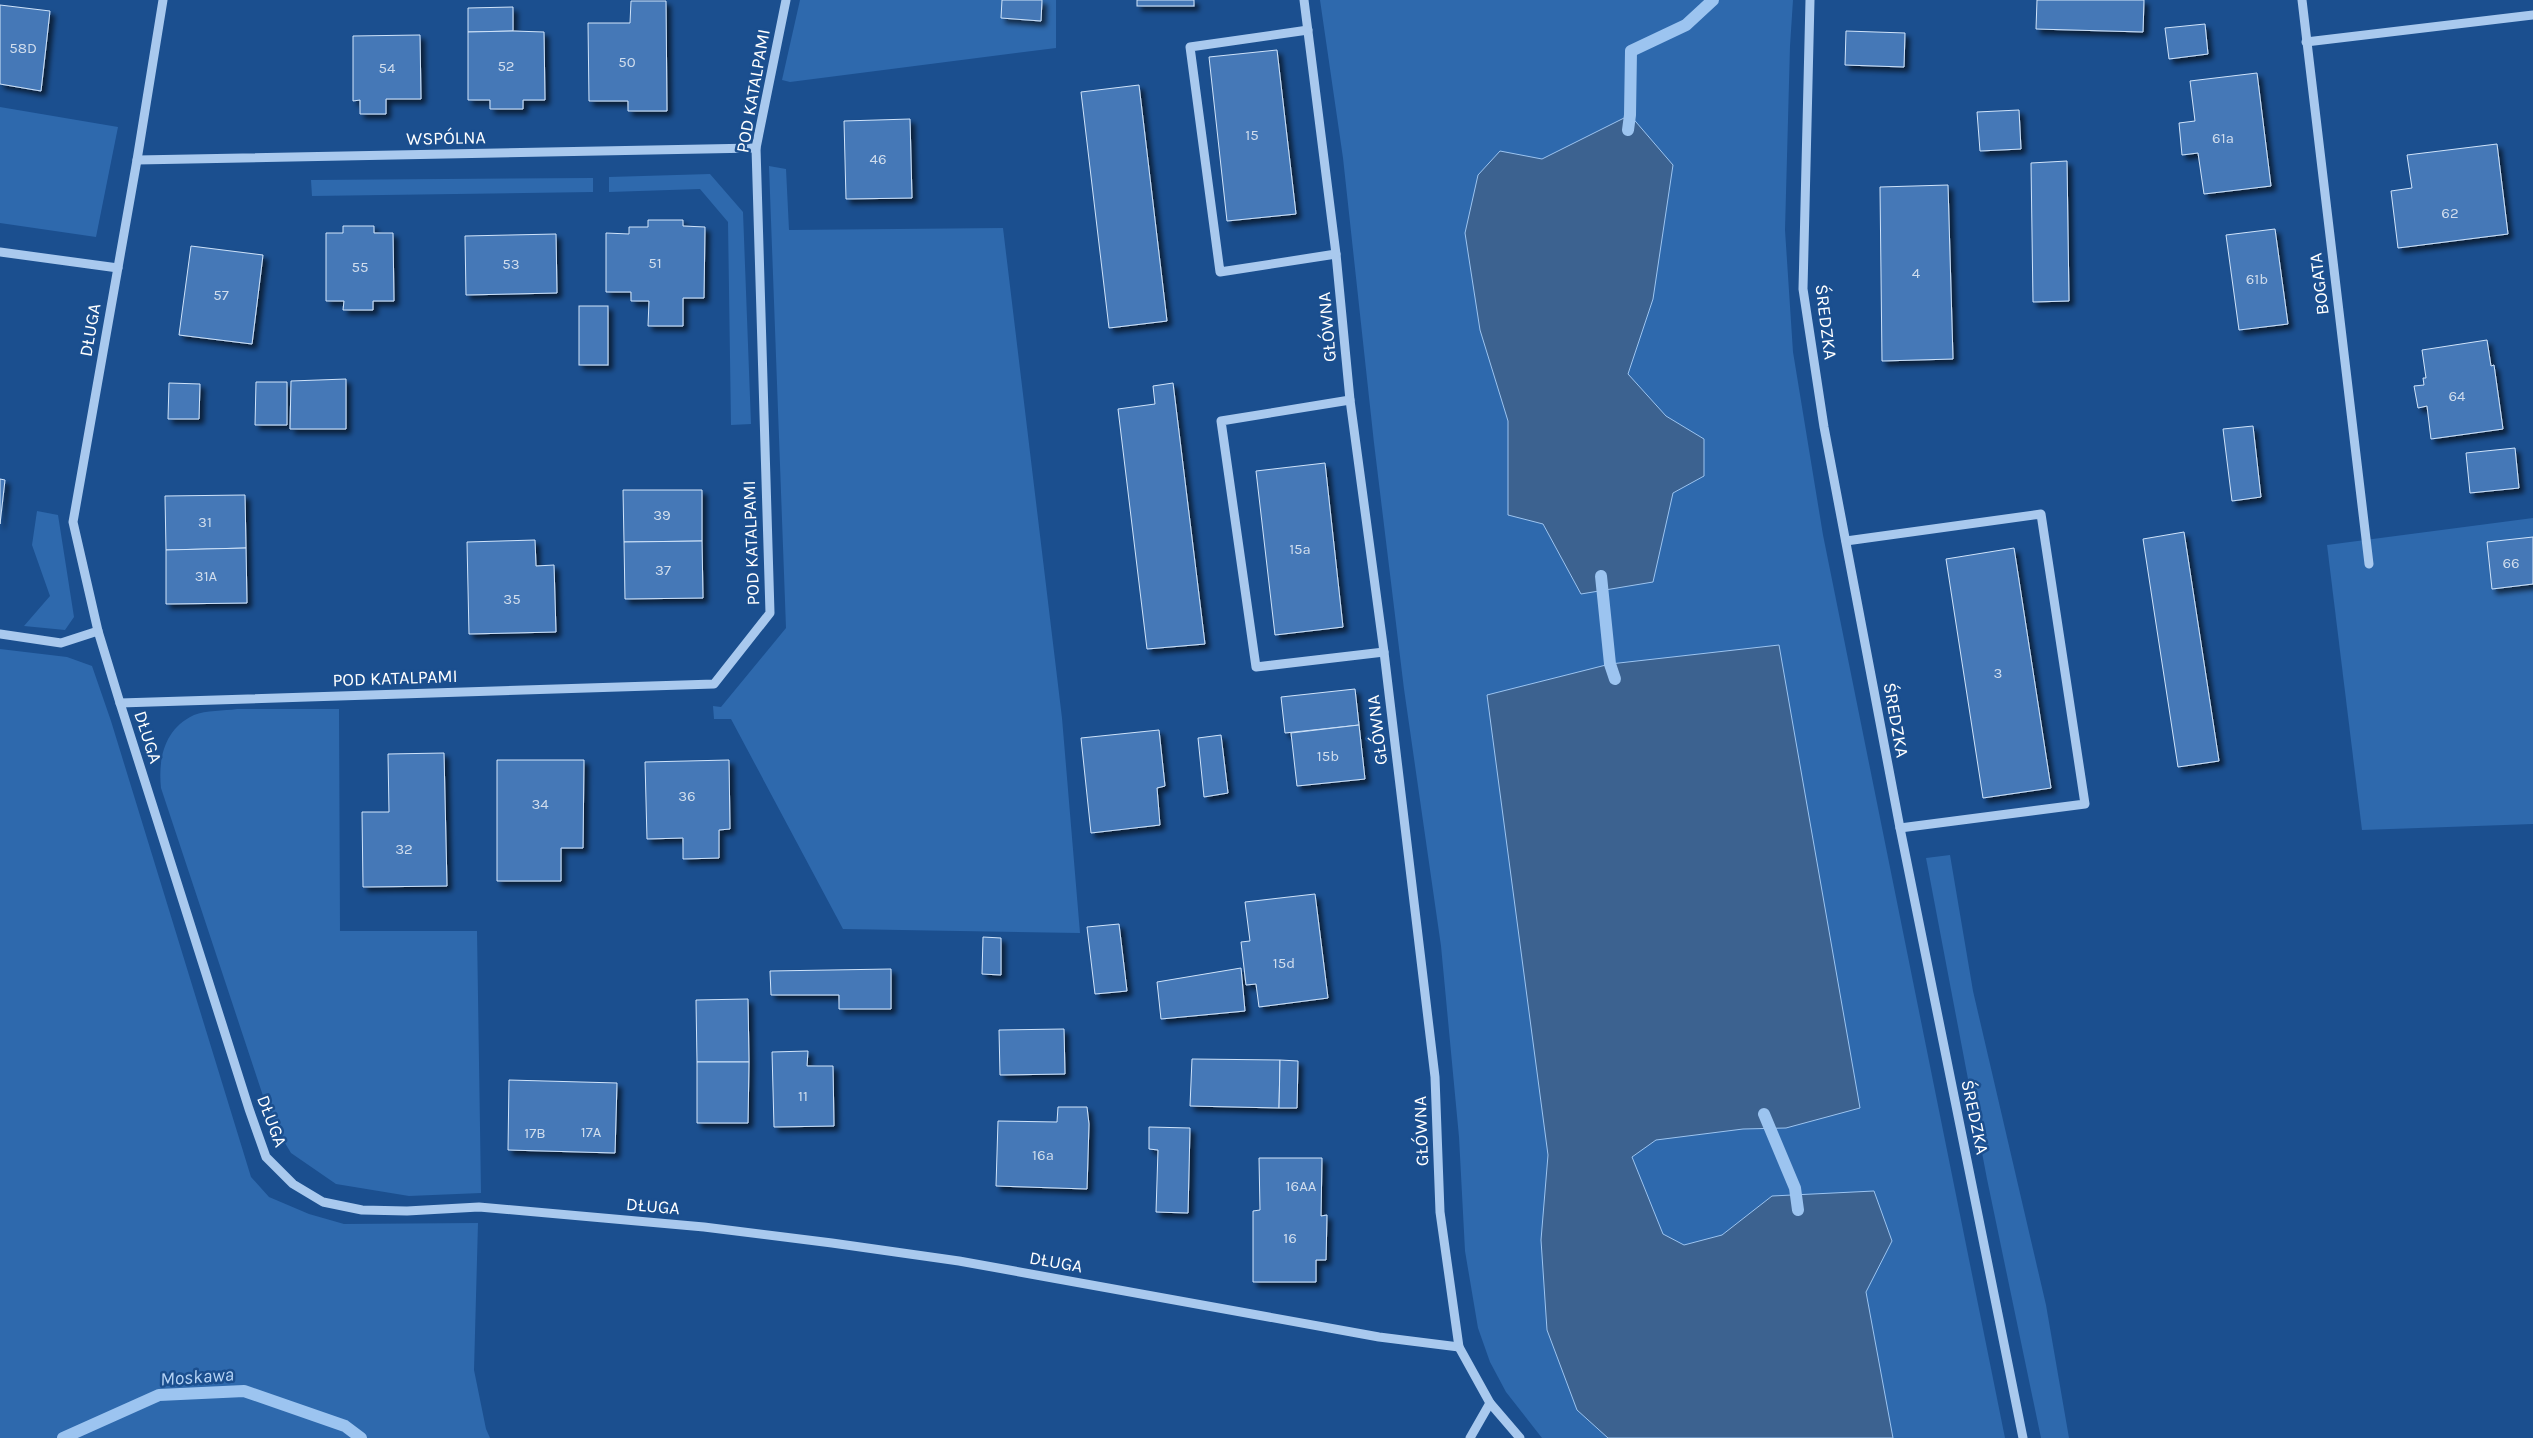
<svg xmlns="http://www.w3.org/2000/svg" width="2533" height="1438" font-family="Karla,sans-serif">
<defs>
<filter id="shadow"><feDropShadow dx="4.5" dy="4.5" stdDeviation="2.5" flood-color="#0009"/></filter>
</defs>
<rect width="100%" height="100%" fill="#1b4f8f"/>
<g fill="#2e69ad">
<polygon points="800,0 1056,0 1056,48 790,82 782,80"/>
<polygon points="1320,0 1793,0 1790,46 1785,230 1793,352 1823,535 2005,1438 1542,1438 1506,1392 1490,1362 1478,1328 1465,1251 1459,1137 1441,946 1404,689 1374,443 1343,158"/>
<polygon points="0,107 118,127 96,237 0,223"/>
<polygon points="769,166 786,169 789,230 1003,228 1062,718 1080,933 843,929 731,719 714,719 713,706 721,707 786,628"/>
<polygon points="710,174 743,212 751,424 731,425 728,222 700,189 609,192 609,177"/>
<polygon points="593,178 593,192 312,196 311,180"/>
<polygon points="37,511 58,515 74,617 65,630 24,626 50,596 32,545"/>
<polygon points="2533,518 2533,824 2362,830 2327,545"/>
<polygon points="0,649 67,657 92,666 111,721 251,1177 269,1197 309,1214 344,1224 478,1223 474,1370 486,1429 490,1438 0,1438"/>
<path d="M237,709H339L340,931H477L481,1193L409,1196L336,1184L291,1153L271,1120L161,788C158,759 164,729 194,715C206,710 224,711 237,709Z"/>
<polygon points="1950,855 1973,991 2046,1305 2069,1438 2041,1438 1987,1179 1926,858"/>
</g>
<g fill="#3c6290" stroke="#9cc4f0">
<polygon points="1630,115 1673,165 1653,299 1628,374 1666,416 1704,439 1704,476 1673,493 1653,582 1581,594 1543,524 1508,515 1508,421 1480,330 1465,233 1478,175 1500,151 1542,159"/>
<polygon points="1779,645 1860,1108 1786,1128 1743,1129 1656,1140 1632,1157 1663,1234 1684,1245 1722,1235 1772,1196 1874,1191 1892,1241 1866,1292 1893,1438 1608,1438 1577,1410 1547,1330 1541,1240 1548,1155 1487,695 1610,664"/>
</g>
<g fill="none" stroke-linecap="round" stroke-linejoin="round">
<g stroke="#9cc4f0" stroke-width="12">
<polyline points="1628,130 1630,115 1631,51 1686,25 1713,0"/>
<polyline points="1601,576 1610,664 1615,679"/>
<polyline points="1764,1114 1795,1188 1798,1210"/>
<polyline points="63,1438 159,1395 244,1391 345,1426 361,1438"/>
</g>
</g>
<g fill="#4478b7" stroke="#cfe3fa" filter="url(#shadow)">
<polygon points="1002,0 1042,0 1041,21 1001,18"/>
<rect x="1137" y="0" width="57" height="6"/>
<polygon points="2037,0 2144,0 2143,32 2036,29"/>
<polygon points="631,1 666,1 667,111 628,111 628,101 589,101 588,23 630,23"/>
<polygon points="0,5 50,11 41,91 0,84"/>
<polygon points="513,7 513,31 468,32 468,8"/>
<polygon points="2205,24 2208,54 2169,59 2165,28"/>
<polygon points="513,31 544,32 545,100 523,100 523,109 490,109 490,100 468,100 468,32"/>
<polygon points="1846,31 1905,33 1904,67 1845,65"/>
<polygon points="420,35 421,99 386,99 386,114 360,114 360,100 353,101 353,36"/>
<polygon points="1277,50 1296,214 1227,221 1209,57"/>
<polygon points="2257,73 2271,186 2204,194 2198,153 2182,155 2179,123 2195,121 2190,81"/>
<polygon points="1139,85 1167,321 1109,328 1081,92"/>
<polygon points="2019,110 2021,149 1980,151 1977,112"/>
<polygon points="910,119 912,198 846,199 844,121"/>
<polygon points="2497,144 2508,234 2398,248 2391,191 2412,188 2407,155"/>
<polygon points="2067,161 2069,301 2033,302 2031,163"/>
<polygon points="1948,185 1953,359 1882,361 1880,187"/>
<polygon points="648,220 683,220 683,226 705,227 704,298 683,298 683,326 648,326 649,301 631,301 631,292 606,292 606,233 629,234 629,227 648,227"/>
<polygon points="343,226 374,226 374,233 393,233 394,301 373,301 373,310 343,310 344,301 326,301 326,233 343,233"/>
<polygon points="2275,229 2288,324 2239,330 2226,235"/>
<polygon points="556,234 557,293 466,295 465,236"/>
<polygon points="191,246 263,255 252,344 179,335"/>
<rect x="579" y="306" width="29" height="59"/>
<polygon points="2487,340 2491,366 2494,365 2503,429 2431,439 2427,406 2418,408 2414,386 2424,385 2423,378 2426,378 2422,350"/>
<polygon points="346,379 346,429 290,429 291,381"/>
<polygon points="256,382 287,382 287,425 255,425"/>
<polygon points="169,383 200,384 199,419 168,419"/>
<polygon points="1173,383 1205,644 1147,649 1118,409 1155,404 1153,386"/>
<polygon points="2253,426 2261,497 2232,501 2223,429"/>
<polygon points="2515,448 2519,488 2470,493 2466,453"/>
<polygon points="1325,463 1343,627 1275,635 1256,471"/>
<polygon points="0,479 5,480 0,524"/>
<polygon points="623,490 702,490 702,541 624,542"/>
<polygon points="245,495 246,548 166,550 165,496"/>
<polygon points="2184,532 2219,761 2178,767 2143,539"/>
<polygon points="2533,537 2533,584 2492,589 2487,542"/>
<polygon points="535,540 536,566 554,565 556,632 469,634 467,542"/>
<polygon points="702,541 703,598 625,599 624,542"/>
<polygon points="246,548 247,603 166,604 166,550"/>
<polygon points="2014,548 2051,788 1983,798 1946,559"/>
<polygon points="1355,689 1359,725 1285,733 1281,697"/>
<polygon points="1359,725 1365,779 1297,786 1291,733"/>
<polygon points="1159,730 1165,786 1157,788 1160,825 1091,833 1081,738"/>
<polygon points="1221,735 1228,793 1204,797 1198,738"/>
<polygon points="444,753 447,886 363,887 362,812 389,812 388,754"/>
<polygon points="497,760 584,760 583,848 561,848 561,881 497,881"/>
<polygon points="729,760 730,829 719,830 719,858 683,859 683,838 647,839 645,762"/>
<polygon points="1315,894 1328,998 1259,1007 1256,984 1246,985 1241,942 1250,941 1245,902"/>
<polygon points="1119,924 1127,991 1095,994 1087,927"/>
<polygon points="983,937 1001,938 1001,975 982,974"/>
<polygon points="1241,968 1245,1011 1161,1019 1157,982"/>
<polygon points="891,969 891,1009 839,1009 839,995 771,995 770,971"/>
<polygon points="748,999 749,1062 697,1062 696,1000"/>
<polygon points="1064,1029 1065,1074 1000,1075 999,1030"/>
<polygon points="808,1051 807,1066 833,1066 834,1126 774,1127 772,1052"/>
<polygon points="1192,1059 1280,1060 1279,1108 1190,1106"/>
<polygon points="1280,1060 1298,1061 1297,1108 1279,1108"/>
<polygon points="697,1062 749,1062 748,1123 697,1123"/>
<polygon points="509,1080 617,1083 615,1153 508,1150"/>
<polygon points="1058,1107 1087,1107 1089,1124 1087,1189 996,1186 998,1121 1057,1122"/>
<polygon points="1149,1127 1190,1128 1188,1213 1156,1212 1158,1150 1149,1149"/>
<polygon points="1259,1158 1322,1158 1321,1216 1327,1215 1326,1260 1316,1260 1316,1282 1253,1282 1253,1211 1260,1210"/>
</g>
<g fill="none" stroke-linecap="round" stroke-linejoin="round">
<g stroke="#a9c9ee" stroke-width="9">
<polyline points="163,0 137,160 73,522 98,631 120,703 249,1109 266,1157 293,1184 323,1202 362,1210 407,1211 479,1207 704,1227 832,1243 959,1261 1379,1337 1459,1347"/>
<polyline points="1304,0 1336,254 1350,400 1384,652 1435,1077 1440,1212 1459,1347 1490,1403 1520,1438"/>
<polyline points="1810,0 1803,289 1824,427 1900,828 2023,1438"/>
<polyline points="2302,0 2369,564"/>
<polyline points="1308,30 1190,47 1220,272 1336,254"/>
<polyline points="2306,42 2533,15"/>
<polyline points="137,160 756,148"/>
<polyline points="0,252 118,268"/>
<polyline points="1350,400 1221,421 1256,667 1384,652"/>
<polyline points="1846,541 2041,514 2085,804 1900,828"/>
<polyline points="0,634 61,643 98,631"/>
<polyline points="120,703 714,684 770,613 756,148 786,0"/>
<polyline points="1470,1438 1490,1403"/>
</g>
</g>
<g text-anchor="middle" stroke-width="5" stroke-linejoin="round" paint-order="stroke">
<g font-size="15" fill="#d0dded">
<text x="23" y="53">58D</text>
<text x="627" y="67">50</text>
<text x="506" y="71">52</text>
<text x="387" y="73">54</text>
<text x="1252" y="140">15</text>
<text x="2223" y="143">61a</text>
<text x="878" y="164">46</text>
<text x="2450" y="218">62</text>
<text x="655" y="268">51</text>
<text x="511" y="269">53</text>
<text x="360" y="272">55</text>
<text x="1916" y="278">4</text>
<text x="2257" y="284">61b</text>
<text x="221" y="300">57</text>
<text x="2457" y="401">64</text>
<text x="662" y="520">39</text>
<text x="205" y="527">31</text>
<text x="1300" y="554">15a</text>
<text x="2511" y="568">66</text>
<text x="663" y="575">37</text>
<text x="206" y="581">31A</text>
<text x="512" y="604">35</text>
<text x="1998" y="678">3</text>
<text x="1328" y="761">15b</text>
<text x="687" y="801">36</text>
<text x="540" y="809">34</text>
<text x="404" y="854">32</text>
<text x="1284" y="968">15d</text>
<text x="803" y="1101">11</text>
<text x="591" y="1137">17A</text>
<text x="535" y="1138">17B</text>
<text x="1043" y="1160">16a</text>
<text x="1301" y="1191">16AA</text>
<text x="1290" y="1243">16</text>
</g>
<g font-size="18" fill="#fff" stroke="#1b4f8f">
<text transform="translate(753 91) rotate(-80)" y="6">POD KATALPAMI</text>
<text transform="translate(446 138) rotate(-1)" y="6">WSPÓLNA</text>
<text transform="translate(2319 284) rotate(-97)" y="6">BOGATA</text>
<text transform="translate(1826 322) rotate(83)" y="6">ŚREDZKA</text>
<text transform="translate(1327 327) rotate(-95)" y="6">GŁÓWNA</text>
<text transform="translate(90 330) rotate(-80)" y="6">DŁUGA</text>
<text transform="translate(751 543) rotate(-92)" y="6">POD KATALPAMI</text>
<text transform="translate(395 678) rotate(-2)" y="6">POD KATALPAMI</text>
<text transform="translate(1896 720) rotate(80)" y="6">ŚREDZKA</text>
<text transform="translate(1377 730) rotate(-97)" y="6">GŁÓWNA</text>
<text transform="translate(148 737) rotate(72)" y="6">DŁUGA</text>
<text transform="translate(1975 1117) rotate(78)" y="6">ŚREDZKA</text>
<text transform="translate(272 1121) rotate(69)" y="6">DŁUGA</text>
<text transform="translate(1421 1131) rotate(-92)" y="6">GŁÓWNA</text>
<text transform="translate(653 1206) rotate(5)" y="6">DŁUGA</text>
<text transform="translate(1056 1262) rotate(10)" y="6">DŁUGA</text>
</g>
<g font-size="19" font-style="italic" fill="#b5d3f5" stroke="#1b4f8f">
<text transform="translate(197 1376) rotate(-4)" y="7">Moskawa</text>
</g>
</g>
</svg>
